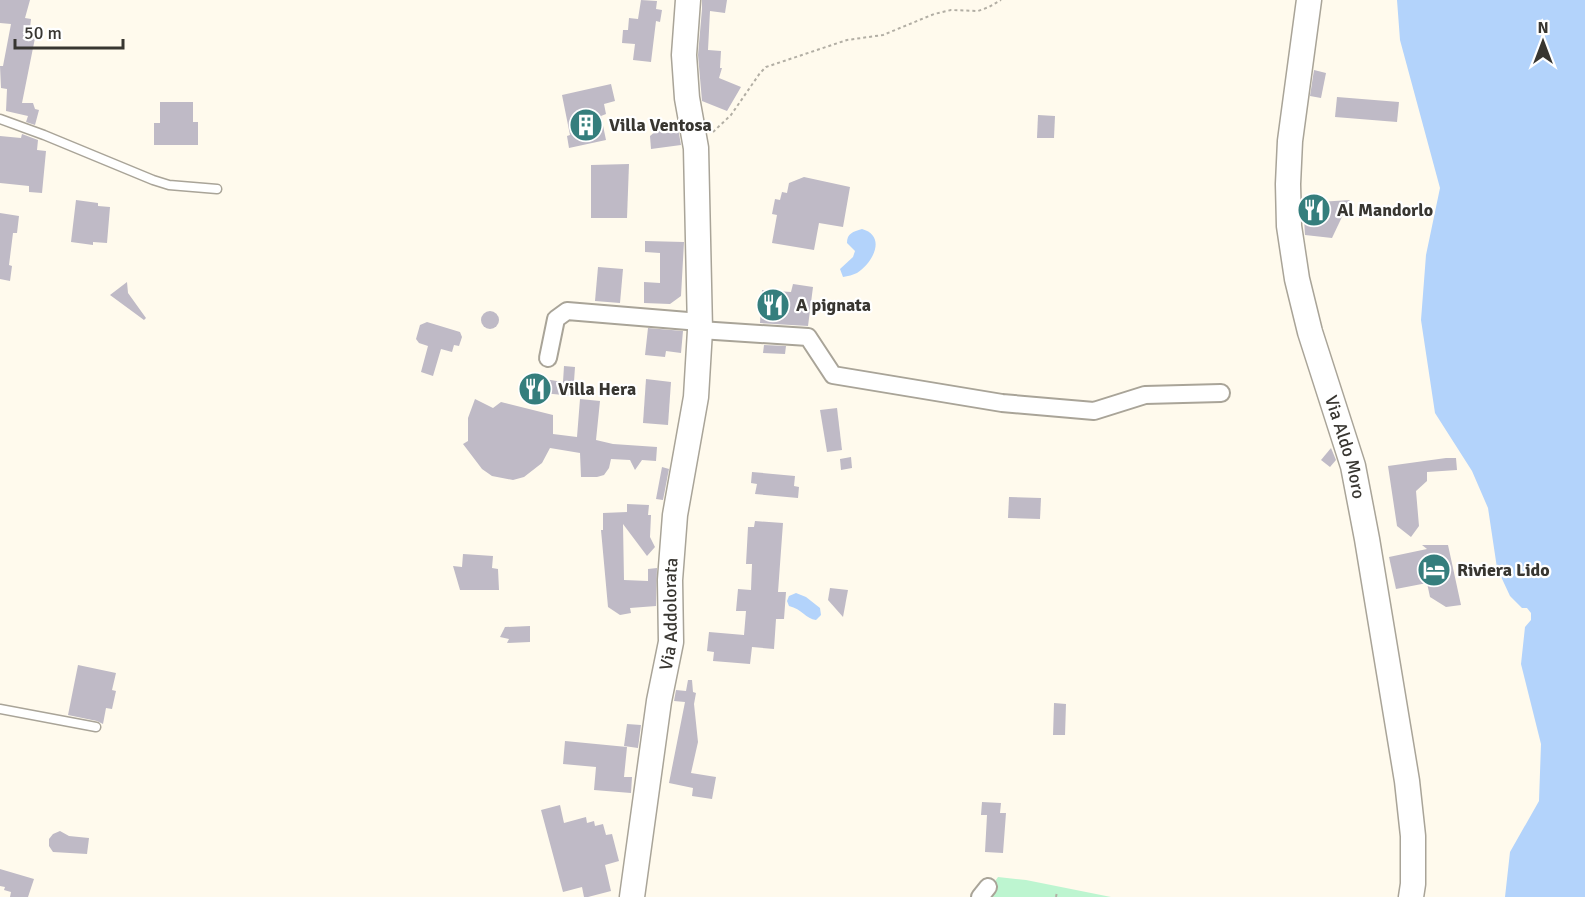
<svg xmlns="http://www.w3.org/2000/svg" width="1585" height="897" font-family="Signika,sans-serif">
<rect width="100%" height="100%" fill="#fffaed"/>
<polygon fill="#bdf5d0" points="998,877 1026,880 1111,897 984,897"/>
<g fill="#b3d3fb">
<polygon points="1397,0 1585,0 1585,897 1505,897 1510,852 1539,801 1541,744 1521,664 1525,627 1531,620 1531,613 1527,608 1522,608 1510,596 1497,568 1488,508 1472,471 1435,413 1421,320 1426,255 1440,188 1400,40"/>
<path d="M862,229C887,236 873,263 857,273C853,275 848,276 843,277L840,269L853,257L855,251L847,243C847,233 853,232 862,229Z"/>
<path d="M796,593L806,597L820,608L821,615L816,620C806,619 802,609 789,606L787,601L789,596Z"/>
</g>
<g fill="#bfbac6">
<polygon points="0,0 30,0 25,18 31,19 29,37 35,38 22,103 33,103 35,109 39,110 35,125 26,122 28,116 6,111 7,89 1,88 0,66 3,66 11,24 0,23"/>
<polygon points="641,0 657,1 656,9 662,10 660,22 656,21 651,62 633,60 635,44 622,43 623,30 628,30 629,18 638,19"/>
<polygon points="702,0 727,0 725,13 710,11 708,50 721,51 720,68 722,68 719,78 741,87 727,111 702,101 698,55 702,9 703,10 702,9"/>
<polygon points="1314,70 1326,73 1321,98 1310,96"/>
<polygon points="611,84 615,101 604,104 606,114 601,116 606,140 569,148 567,136 570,135 562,95"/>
<polygon points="1337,97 1399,102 1397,122 1335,117"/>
<polygon points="160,102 193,102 193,122 198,122 198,145 154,145 154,123 160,123"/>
<polygon points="1038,115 1055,116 1054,138 1037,138"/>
<polygon points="678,128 681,145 651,149 650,136 656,131"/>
<polygon points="22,134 38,140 37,150 46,151 42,193 29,192 29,186 0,183 0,136 21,138"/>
<polygon points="629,164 627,218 591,218 591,165"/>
<polygon points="804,177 850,187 843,227 819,223 814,250 772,243 777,215 772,214 775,199 780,200 782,192 787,193 789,183"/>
<polygon points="76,200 98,203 98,206 110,207 107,243 93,242 93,245 71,242"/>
<polygon points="1350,200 1332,238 1305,235 1303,203"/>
<polygon points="0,213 19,216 17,233 13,233 9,265 12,266 10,281 0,279"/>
<polygon points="645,241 684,242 681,296 670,304 644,303 644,282 660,283 660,253 645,252"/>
<polygon points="598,267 623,269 620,303 595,301"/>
<polygon points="127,282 128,293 146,318 144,320 110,295"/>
<polygon points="793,284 813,287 808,326 760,323 762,290 791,292"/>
<circle cx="490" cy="320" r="9"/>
<polygon points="427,322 460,332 462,337 459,346 454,345 452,352 441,349 433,376 421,372 428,346 419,343 416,339 420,325"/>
<polygon points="648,328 683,331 681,353 666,351 665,357 645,355"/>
<polygon points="764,345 786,346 785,354 763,353"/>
<polygon points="564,366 575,367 573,396 523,391 526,376 563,382"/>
<polygon points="646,379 671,382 668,425 643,423"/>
<polygon points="475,399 493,408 501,402 553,415 553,434 577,437 580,399 600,401 596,440 613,444 657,447 656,461 642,460 635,470 630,460 611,459 609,468 604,475 597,477 581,477 580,453 550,448 542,463 524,477 513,480 492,476 482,469 463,444 468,441 468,418"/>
<polygon points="837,408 842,450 827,452 820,410"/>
<polygon points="1331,448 1336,460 1330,467 1321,460"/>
<polygon points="851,457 852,468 841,470 840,459"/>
<polygon points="1446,458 1456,458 1457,470 1427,472 1427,481 1416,491 1419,526 1411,537 1397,526 1388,466"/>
<polygon points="662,467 669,469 663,500 656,499"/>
<polygon points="752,472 795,476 794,486 799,487 798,498 755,494 757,484 751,483"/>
<polygon points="1009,497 1041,498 1040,519 1008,518"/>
<polygon points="627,504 649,505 648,515 651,515 650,537 655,547 647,556 623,524 624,580 648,581 648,569 657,568 656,606 630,608 631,613 620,615 608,607 601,530 603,530 603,513 627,512"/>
<polygon points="755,521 783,523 778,592 786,592 784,619 776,619 774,649 752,647 750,664 713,661 714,652 707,651 709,632 744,635 746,611 736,611 738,589 751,590 752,564 746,564 748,527 754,527"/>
<polygon points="1422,545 1448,545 1461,605 1446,607 1430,597 1427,583 1396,589 1389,557 1427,549"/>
<polygon points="463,554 493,556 492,568 498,569 499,590 460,590 453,566 462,567"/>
<polygon points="830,588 848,590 843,617 828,600"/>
<polygon points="530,626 530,642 507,643 509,639 500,637 505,627"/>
<polygon points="78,665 116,673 112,690 116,691 112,709 106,708 103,724 97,721 68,715"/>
<polygon points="688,680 692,680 693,692 696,693 694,704 698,742 691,773 716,777 712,799 692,796 693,788 669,783 685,702 674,701 676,690 686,691"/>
<polygon points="1054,703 1066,704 1065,735 1053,735"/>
<polygon points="627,724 641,725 638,748 624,746"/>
<polygon points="565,741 627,747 624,777 632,777 631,793 594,790 596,767 563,764"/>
<polygon points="982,802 1001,803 1000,813 1006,813 1003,853 985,852 987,815 981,815"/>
<polygon points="560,805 564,823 586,817 587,823 594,821 595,826 603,824 606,835 612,834 619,861 605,865 611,891 588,897 584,897 582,887 563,892 541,810"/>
<polygon points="60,831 69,836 89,838 87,854 53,852 49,846 49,839 53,834"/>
<polygon points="0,869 34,879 28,897 10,897 11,892 4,890 5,887 0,886"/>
</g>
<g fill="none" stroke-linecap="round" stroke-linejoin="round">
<defs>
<g id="lane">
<polyline points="0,119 44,135 153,180 169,185 217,189"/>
<polyline points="0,709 96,727"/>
</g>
<g id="street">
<polyline points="700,330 808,337 833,375 1002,403 1094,411 1145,395 1221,393"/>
<polyline points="548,358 556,319 567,311 700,322"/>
<polyline points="980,897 988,887"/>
</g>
<g id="secondary">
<path id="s1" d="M1309,0L1290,141L1288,184L1289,226L1297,279L1310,332L1353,466L1367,539L1407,781L1413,836V884L1411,897"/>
<path id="s2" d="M632,897L659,701L671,642L670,580L675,515L696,397L700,330L696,148L687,98L684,55L688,0"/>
</g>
</defs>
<use href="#lane" stroke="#a9a498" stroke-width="11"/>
<use href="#street" stroke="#a9a498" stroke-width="20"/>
<use href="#secondary" stroke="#a9a498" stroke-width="27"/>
<g stroke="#b2aea4" stroke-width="2" stroke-dasharray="3 3" stroke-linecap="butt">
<polyline points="713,132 731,115 760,73 766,67 847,40 883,35 934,14 951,10 978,11 989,7 1001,0"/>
<polyline points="1056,897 1057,892"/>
</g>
<use href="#lane" stroke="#fff" stroke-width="8"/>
<use href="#street" stroke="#fff" stroke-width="16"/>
<use href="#secondary" stroke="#fff" stroke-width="24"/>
</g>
<defs>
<symbol id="building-disc" viewBox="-11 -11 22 22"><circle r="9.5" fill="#357e7d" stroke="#fff"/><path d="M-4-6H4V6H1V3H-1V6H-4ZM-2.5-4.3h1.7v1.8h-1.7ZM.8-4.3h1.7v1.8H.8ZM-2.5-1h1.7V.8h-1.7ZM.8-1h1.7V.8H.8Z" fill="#fff"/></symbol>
<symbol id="restaurant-disc" viewBox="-11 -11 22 22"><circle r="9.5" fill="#357e7d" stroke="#fff"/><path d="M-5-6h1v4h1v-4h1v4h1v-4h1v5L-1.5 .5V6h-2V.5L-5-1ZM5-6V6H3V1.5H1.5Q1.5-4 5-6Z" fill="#fff"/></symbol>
<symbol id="hotel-disc" viewBox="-11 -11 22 22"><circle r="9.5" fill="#357e7d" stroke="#fff"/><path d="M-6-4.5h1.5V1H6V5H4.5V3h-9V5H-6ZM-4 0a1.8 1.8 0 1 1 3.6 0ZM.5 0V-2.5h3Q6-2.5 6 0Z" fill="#fff"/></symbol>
</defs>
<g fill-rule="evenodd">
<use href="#building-disc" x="567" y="106" width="38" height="38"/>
<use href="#restaurant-disc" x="1295" y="191" width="38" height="38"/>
<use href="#restaurant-disc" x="754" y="286" width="38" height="38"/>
<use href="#restaurant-disc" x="516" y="370" width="38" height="38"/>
<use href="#hotel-disc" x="1415" y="551" width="38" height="38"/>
</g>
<g text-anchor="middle" stroke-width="4.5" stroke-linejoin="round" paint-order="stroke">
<g font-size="18" font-weight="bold" fill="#383631" stroke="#fff" text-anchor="start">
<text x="609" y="131">Villa Ventosa</text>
<text x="1337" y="216">Al Mandorlo</text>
<text x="796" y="311">A pignata</text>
<text x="558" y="395">Villa Hera</text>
<text x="1457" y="576">Riviera Lido</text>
</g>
<g font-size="18" fill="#383631" stroke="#fff">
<text dy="6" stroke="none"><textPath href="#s1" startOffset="456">Via Aldo Moro</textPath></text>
<text dy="6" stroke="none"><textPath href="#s2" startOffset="286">Via Addolorata</textPath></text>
</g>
</g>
<g transform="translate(1543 42)" stroke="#ffffff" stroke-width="4.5" paint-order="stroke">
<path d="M0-4.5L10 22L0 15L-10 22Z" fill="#383631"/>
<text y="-9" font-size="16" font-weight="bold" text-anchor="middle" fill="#383631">N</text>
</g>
<path d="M15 39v9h108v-9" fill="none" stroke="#383631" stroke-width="3"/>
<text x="24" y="39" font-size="18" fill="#383631" stroke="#ffffff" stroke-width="4.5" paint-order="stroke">50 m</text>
</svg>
